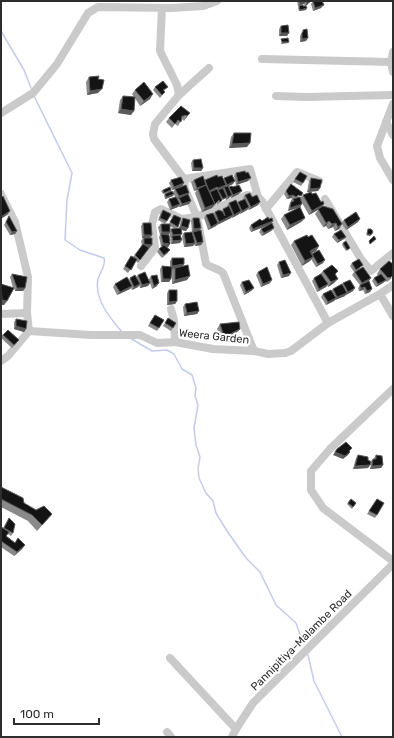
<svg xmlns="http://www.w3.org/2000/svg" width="394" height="738" font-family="Rubik,sans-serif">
<rect width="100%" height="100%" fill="#fff"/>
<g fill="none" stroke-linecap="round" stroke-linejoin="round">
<g stroke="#c3cbed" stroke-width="1.5">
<polyline points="1,31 24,70 31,88"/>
<path d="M34,96L72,173L67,200L65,240L80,250L104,258C106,266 100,272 98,279C94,299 110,318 122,332"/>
<polyline points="130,338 152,351 167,350 174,354 182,369 192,375 196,388 195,396 198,405 194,428 196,445 200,457 198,469 199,478 206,493 213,501 216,513 227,531 246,558 260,572 276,605 296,623 303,643"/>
<polyline points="308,655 314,681 342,737"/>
</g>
<g stroke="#cacaca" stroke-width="8">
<polyline points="162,8 160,51 177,85 179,95"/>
<polyline points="393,52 391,62 393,72"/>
<polyline points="262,59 391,62"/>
<path d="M209,68L179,95L155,124L153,134L154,139L184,179L185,189L197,217L206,264C211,268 218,268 223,273L254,351"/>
<polyline points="276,96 306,97 393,95"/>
<polyline points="393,104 377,146 380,158 393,180"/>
<polyline points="1,113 33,93 57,64 88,13 98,7 171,8 203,6 217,1"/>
<polyline points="386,122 393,135"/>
<polyline points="184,179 250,169 258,197"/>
<polyline points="1,194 15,222 28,277 27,313"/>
<polyline points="325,199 361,259 371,271 393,253"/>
<polyline points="266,209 297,172 319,181"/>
<polyline points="141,266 155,248 152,224 155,212 161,209 182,219 197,217 247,195 258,197 262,201 328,323"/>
<polyline points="380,294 393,316"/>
<polyline points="171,309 174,320 175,342"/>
<polyline points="1,314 27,313 29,331"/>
<polyline points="29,331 91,335 140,335 157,343 175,342 213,349 254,351 268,354 285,353 291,351 328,323 380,294 393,285"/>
<polyline points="1,361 8,356 29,331"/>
<polyline points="393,389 330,449 311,471 311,490 323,508 393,561"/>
<polyline points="170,658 236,729"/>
<polyline points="167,732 171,737"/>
<polyline points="232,737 236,729 253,703 393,564"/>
</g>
</g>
<g fill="#8a8a8a" fill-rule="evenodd">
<polygon points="297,1 309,1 307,5 306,6 306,10 299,11 298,8 299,6 305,6 304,4 298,6"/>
<polygon points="313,1 321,8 313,11 311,4"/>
<polygon points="281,26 287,36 279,36 279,29"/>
<polygon points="303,30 306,41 300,42 300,36"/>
<polygon points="89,77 98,93 87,95 86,82"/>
<polygon points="155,87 168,87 164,91 165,92 160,98 153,90"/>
<polygon points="135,90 150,99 140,106 135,98 131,115 118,113 120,100 123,96 134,97 132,94"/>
<polygon points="190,113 184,121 182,119 178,126 175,124 172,128 166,122 169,118"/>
<polygon points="234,133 247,147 229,148 231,137"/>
<polygon points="193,160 203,168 201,171 192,171 191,163"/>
<polygon points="300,172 303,183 301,186 293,182"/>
<polygon points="236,173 248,181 236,185 234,176"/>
<polygon points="224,178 233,184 228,186 229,188 229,187 239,194 231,198 230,196 229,198 226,200 225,198 217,205 217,203 213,207 213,206 212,208 202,212 195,193 197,190 194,191 191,182 194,180 205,182 205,180 223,179"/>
<polygon points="311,178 320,188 318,191 307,192 309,181"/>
<polygon points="171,180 184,183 182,186 172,190 169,183"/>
<polygon points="175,189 187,195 191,201 189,204 179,207 179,205 178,207 170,210 167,202 169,199 175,197 173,192"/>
<polygon points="163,190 171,190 170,192 173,196 165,199 164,195 165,194 169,192 163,194 161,191"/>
<polygon points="286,191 300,197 300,198 303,195 321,202 324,204 321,208 341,223 344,220 358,222 346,230 342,224 339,229 335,231 333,227 328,229 326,226 323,227 315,214 318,210 309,215 302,203 300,208 305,218 301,222 287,230 281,219 284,215 297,208 288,211 289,205 292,199 291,198 287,199 284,194"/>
<polygon points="245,195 252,197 260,202 258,205 249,210 248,209 247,210 240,214 239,213 239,214 232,218 231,217 231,218 217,225 217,224 216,226 208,230 204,218 206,215 214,213 215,212 222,211 223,209 228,207 227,206 229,203 237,203 244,199 243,198"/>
<polygon points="163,210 167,221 165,224 158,220 161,212"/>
<path d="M174,215L178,227L176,229L179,228L181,221L183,218L186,231L181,230L180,243L171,244L170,239L171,238H170V234L169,235L170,244L168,247V253L162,258L157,252L159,249L162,247L161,246L159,237L160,235L158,227L161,224H169ZM170,226L175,229H171L170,231Z"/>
<polygon points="9,216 17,231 15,234 10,235 4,225"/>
<polygon points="193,218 200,230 203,242 201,245 195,246 194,244 193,246 184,247 182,236 184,233 192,233 193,232 192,232 191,221"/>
<polygon points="269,219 273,221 271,224 251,232 249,228 251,225 262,221"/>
<polygon points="143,223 152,235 150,238 150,248 149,248 138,263 136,261 128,273 123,269 131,256 133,257 142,246 141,241 143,238 142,238 141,226"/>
<polygon points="274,228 271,231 262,236 259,232 261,229"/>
<polygon points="334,234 346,237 344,239 337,243 332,237"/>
<polygon points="308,237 319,246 316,251 311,253 323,263 316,267 311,259 310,261 302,266 291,245 294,241"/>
<polygon points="343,243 350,248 349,249 346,251 342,245"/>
<polygon points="172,258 184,264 183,266 187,280 172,284 172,273 169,282 161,282 160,269 162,266 170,267 170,261"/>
<polygon points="279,262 289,276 281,278 277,265"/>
<polygon points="352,263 361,268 369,281 366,282 372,289 370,292 365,294 363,290 359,291 358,288 360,285 352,275 354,272 350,266"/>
<polygon points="380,269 392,278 387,282 386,281 385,282 384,282 383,283 376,287 372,281 374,278 378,275 377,274"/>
<polygon points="323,271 338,271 335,275 334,283 328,287 327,285 326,287 317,292 312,281 314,278 320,274"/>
<polygon points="258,272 270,283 261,287 256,275"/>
<polygon points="12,274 25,288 23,291 15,291 14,288 4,305 1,305 1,284 13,288 10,277"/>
<polygon points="138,275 149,281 149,279 151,276 157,286 152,289 150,283 148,286 140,288 139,285 138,287 132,290 131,288 130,289 117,295 113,287 115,284 129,280 130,278 136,277"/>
<polygon points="242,282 254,288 251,291 244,295 240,285"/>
<polygon points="343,283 353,291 346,295 345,294 345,296 335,300 334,301 326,305 321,297 323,294 332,290 333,289 342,284"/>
<polygon points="169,290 177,301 175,304 167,305 167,293"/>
<polygon points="185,304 199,311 197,314 184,316 183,307"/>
<polygon points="155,315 159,328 157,331 148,326"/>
<polygon points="168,318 176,323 171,331 163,326"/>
<polygon points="16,319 26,329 24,332 14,329 14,322"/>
<polygon points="220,324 240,329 236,333 221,341 217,329"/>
<polygon points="1,333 3,335 17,343 12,348 1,338"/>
<polygon points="358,455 371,461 373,459 374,459 374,458 376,455 383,465 381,468 370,469 371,464 368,468 353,469 356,458"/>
<polygon points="1,487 24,503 36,510 52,514 47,520 37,531 28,521 1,507"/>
<polygon points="351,499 356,503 352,509 347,504"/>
<polygon points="377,499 377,515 375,518 367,514"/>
<polygon points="9,518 13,533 11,536 8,534 6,536 15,543 25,545 22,549 14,556 1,547 1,527 3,528"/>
</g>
<g fill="#5a5a5a">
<polygon points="306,1 304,4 298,6 300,3"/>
<polygon points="310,2 307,5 305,6 307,3"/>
<polygon points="324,5 321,8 313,11 315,8"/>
<polygon points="307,8 306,10 299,11 300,10"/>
<polygon points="281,33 289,33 287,36 279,36"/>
<polygon points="308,38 306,41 300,42 302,39"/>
<polygon points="282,42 289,42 288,43 281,44"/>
<polygon points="102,89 98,93 87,95 90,91"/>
<polygon points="153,94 150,99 140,106 144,101"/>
<polygon points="121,109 134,111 131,115 118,113"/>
<polygon points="250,143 247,147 229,148 232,144"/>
<polygon points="194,168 203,168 201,171 192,171"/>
<polygon points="251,178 248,181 236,185 238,182"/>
<polygon points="235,181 233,184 225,188 227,185"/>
<polygon points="184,183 182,186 172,190 174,187"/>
<polygon points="206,185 204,188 198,189 197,190 194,191 197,188"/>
<polygon points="226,185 224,188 215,191 218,188"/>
<polygon points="217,187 215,190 209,193 209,191"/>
<polygon points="320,188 318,191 307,192 310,189"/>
<polygon points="242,191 239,194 231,198 233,195"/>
<polygon points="189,193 187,196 179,198 176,199 179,196"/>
<polygon points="174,194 173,196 165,199 166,197"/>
<polygon points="232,195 229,198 226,200 228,197"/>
<polygon points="293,195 291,198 287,199 289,196"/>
<polygon points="191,201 189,204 179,207 182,204"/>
<polygon points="260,202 258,205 249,210 251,207"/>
<polygon points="180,204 178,207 170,210 172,207"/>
<polygon points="215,204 212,208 202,212 205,208"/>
<polygon points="302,204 300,207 288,211 290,208"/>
<polygon points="324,204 321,208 309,215 312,211"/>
<polygon points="249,207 247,210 240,214 242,211"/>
<polygon points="10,211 7,215 1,219 1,217"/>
<polygon points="241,211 239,214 232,218 234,215"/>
<polygon points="233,215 231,218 217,225 219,222"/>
<polygon points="305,218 301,222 287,230 290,225"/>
<polygon points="360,219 358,222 346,230 348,227"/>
<polygon points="273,221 271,224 251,232 253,229"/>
<polygon points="329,221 326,226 323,227 326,223"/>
<polygon points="218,223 216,226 208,230 211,227"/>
<polygon points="336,223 333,227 328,229 332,224"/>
<polygon points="342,224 339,229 335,231 338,227"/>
<polygon points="181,226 188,228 186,231 178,229"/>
<polygon points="201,228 199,231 192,232 194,229"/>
<polygon points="274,228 271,231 262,236 264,233"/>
<polygon points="17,231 15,234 10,235 12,232"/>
<polygon points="162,232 170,232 168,235 161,234"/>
<polygon points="182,234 179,237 172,236 170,238 173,235"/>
<polygon points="367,234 371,235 370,236 366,235"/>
<polygon points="144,235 152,235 150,238 142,238"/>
<polygon points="346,237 344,239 337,243 339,240"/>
<polygon points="182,240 180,243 171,244 173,241"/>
<polygon points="203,242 201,245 195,246 197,243"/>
<polygon points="163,243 170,244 168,247 161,246"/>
<polygon points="195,243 193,246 184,247 186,244"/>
<polygon points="144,244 152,245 138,263 149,248 142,246"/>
<polygon points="319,246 316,251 307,256 310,251"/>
<polygon points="313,257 310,261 302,266 305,261"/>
<polygon points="325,260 323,263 316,267 318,264"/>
<polygon points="184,264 182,267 170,269 172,266"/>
<polygon points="291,273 289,276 281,278 283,275"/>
<polygon points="190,276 187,280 172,284 175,280"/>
<polygon points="371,278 369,281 360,286 362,283"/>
<polygon points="163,279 171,279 169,282 161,282"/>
<polygon points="338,279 334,283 328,287 331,282"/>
<polygon points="272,280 270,283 261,287 263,284"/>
<polygon points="386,280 383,283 376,287 378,284"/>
<polygon points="150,283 148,286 140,288 142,285"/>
<polygon points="159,283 157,286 152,289 154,286"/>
<polygon points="140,284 138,287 132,290 134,287"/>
<polygon points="328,284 326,287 317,292 319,289"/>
<polygon points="132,286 130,289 117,295 120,292"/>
<polygon points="365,287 363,290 359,291 361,288"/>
<polygon points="17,288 25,288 23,291 15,291"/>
<polygon points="254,288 251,291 244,295 246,292"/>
<polygon points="355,288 353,291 346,295 348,292"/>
<polygon points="372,289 370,292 365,294 367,291"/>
<polygon points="347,293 345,296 335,300 337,297"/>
<polygon points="336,298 334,301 326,305 328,302"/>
<polygon points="2,300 7,301 4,305 1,305"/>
<polygon points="177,301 175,304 167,305 169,302"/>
<polygon points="199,311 197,314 184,316 187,313"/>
<polygon points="16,326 26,329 24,332 14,329"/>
<polygon points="240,329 236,333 221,341 224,337"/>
<polygon points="335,452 350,452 348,455 343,459 333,455"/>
<polygon points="370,465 368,468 353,469 355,466"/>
<polygon points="383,465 381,468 370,469 372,466"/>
<polygon points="25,545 22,549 14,556 17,552"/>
</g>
<g fill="#141414" stroke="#5a5a5a">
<polygon points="299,1 309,1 310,2 307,3 306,1 300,3"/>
<polygon points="313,1 322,1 324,5 315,8"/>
<polygon points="303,5 303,6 306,6 307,8 300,10 299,6"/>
<polygon points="288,25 289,33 281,33 281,26"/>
<polygon points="307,29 308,38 302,39 302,33 303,32 303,30"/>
<polygon points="288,38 289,42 282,42 281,39"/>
<polygon points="99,76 98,79 104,80 102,89 90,91 89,77"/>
<polygon points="163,81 168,87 163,90 165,92 162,95 155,87"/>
<polygon points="144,82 153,94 144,101 135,90"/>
<polygon points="123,96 135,97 134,111 121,109"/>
<polygon points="181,106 190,113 187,116 185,115 184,116 182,116 181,122 178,120 175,124 169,118"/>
<polygon points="234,133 251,133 250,143 232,144"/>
<polygon points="201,159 203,168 194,168 193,160"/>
<polygon points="245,171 246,173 248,172 251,178 238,182 236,173"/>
<polygon points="300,172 307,176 303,183 295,179"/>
<polygon points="217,175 218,177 222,176 226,185 218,188 217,187 209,191 205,180"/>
<polygon points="232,175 235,181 227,185 224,178"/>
<polygon points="203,176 206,185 197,188 194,180"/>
<polygon points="181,177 184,183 174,187 171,180"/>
<polygon points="311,178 322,180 320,188 310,189"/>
<polygon points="291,184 303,193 301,196 298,195 296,197 293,195 289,196 286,191"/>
<polygon points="186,185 189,193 179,196 175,189"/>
<polygon points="206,185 215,204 205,208 198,189"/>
<polygon points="239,185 242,191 233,195 229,187 232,186 233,187"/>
<polygon points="228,186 232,195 228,197 224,187"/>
<polygon points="170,187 171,190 164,193 163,190"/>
<polygon points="223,188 227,197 223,199 218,190"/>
<polygon points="217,189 222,200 220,202 219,200 215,204 210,192"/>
<polygon points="172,191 174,194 166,197 165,194"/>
<polygon points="311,192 312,194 316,193 321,202 323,201 324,204 312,211 303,195"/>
<polygon points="250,193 252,197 257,195 260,202 251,207 245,195"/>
<polygon points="188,194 191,201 182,204 179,198"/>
<polygon points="3,196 10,211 1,217 1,198"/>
<polygon points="176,197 180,204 172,207 169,199"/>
<polygon points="300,197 302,204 290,208 291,202 294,201 293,199"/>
<polygon points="245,199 249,207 242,211 238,202"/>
<polygon points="236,200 241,211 234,215 229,203"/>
<polygon points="229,206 233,215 219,222 215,212 219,210 221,211 222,211 225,216 223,209"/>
<polygon points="323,206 333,209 342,224 338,227 336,223 332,224 329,221 326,223 318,209"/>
<polygon points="300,207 305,218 290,225 284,215"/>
<polygon points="163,210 171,214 167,221 160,218"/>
<polygon points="356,212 360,219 348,227 344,220"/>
<polygon points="213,213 218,223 211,227 206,215"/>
<polygon points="174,215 181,218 178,227 170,222"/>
<polygon points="9,216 17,231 12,232 6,222"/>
<polygon points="268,217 269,219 272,218 273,221 253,229 251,225 260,219 262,221"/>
<polygon points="183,218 190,220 188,228 181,226"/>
<polygon points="193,218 199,218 201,228 194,229"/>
<polygon points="143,223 151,223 152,235 144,235"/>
<polygon points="272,223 274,228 264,233 261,229"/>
<polygon points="161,224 170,224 170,232 162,232"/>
<polygon points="181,228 182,234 173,235 171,229"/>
<polygon points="368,229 371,229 372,230 373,232 371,235 367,234"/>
<polygon points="201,230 203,242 197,243 193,232"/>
<polygon points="341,230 346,237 339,240 334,234"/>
<polygon points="192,232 195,243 186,244 184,233"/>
<polygon points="161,234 169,235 170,244 163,243"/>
<polygon points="180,235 182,240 173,241 172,236"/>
<polygon points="307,235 308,237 312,235 319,246 310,251 313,257 305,261 294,241"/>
<polygon points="374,236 376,239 370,244 369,241"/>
<polygon points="144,238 152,238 152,245 144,244"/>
<polygon points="346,241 350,248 347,250 343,243"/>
<polygon points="143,244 149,248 140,260 135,255"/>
<polygon points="164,245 170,250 164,255 159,249"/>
<polygon points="319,250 325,260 318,264 312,254"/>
<polygon points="131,256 137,259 131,270 125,266"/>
<polygon points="172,258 184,258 184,264 172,266"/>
<polygon points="359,259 363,265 356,270 352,263"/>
<polygon points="285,260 291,273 283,275 279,262"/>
<polygon points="389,261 393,264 393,275 390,278 389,277 388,278 380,269"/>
<polygon points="188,265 190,276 175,280 175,268"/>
<polygon points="332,265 338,271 335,274 338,279 331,282 323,271"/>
<polygon points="162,266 172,267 171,279 163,279"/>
<polygon points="267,267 272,280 263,284 258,272"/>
<polygon points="363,267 371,278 362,283 355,272"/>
<polygon points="145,272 150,283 142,285 138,275"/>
<polygon points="12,274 27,277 25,288 17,288"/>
<polygon points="321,274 328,284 319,289 314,278"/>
<polygon points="381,274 386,280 378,284 374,278"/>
<polygon points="135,275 140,284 134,287 130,278"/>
<polygon points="157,275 159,283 154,286 151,276"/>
<polygon points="127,277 132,286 120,292 115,284"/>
<polygon points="249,280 254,288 246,292 242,282"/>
<polygon points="350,280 355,288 348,292 343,283"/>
<polygon points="369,281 372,289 367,291 365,287 361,288 360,285"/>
<polygon points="1,284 14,288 7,301 2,300"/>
<polygon points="342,284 347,293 337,297 333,289"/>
<polygon points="169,290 177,290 177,301 169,302"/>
<polygon points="331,290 336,298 328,302 323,294"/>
<polygon points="197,302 199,311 187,313 185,304"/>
<polygon points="155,315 164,320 159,328 150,323"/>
<polygon points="168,318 176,323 173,328 165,323"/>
<polygon points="16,319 27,321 26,329 16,326"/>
<polygon points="239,322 240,329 224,337 220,324"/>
<polygon points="8,330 19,340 14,345 3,335"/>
<polygon points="346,442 352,448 349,451 350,452 345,456 335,452 337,449"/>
<polygon points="358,455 368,457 368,460 371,462 370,465 355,466"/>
<polygon points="376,455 382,456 383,465 372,466 373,459 376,459"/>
<polygon points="1,487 23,498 24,503 36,510 44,506 52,514 42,525 32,515 1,499"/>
<polygon points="351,499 356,503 353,507 348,503"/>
<polygon points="377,499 384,503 377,515 369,511"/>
<polygon points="9,518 15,524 13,533 4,528"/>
<polygon points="1,527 9,532 6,536 15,543 18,538 25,545 17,552 1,541"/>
</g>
<g text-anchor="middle" stroke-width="4" stroke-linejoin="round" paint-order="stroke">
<g font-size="11" fill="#2d2d2d" stroke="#fff">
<text transform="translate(214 336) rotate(6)" y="4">Weera Garden</text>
<text transform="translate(301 640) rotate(-45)" y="4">Pannipitiya-Malambe Road</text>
</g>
</g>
<rect width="394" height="738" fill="none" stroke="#2d2d2d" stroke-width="4"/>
<path d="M14 718v6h85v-6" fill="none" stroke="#2d2d2d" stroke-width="2"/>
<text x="20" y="718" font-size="12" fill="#2d2d2d" stroke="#ffffff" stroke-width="3" paint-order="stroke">100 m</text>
</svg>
